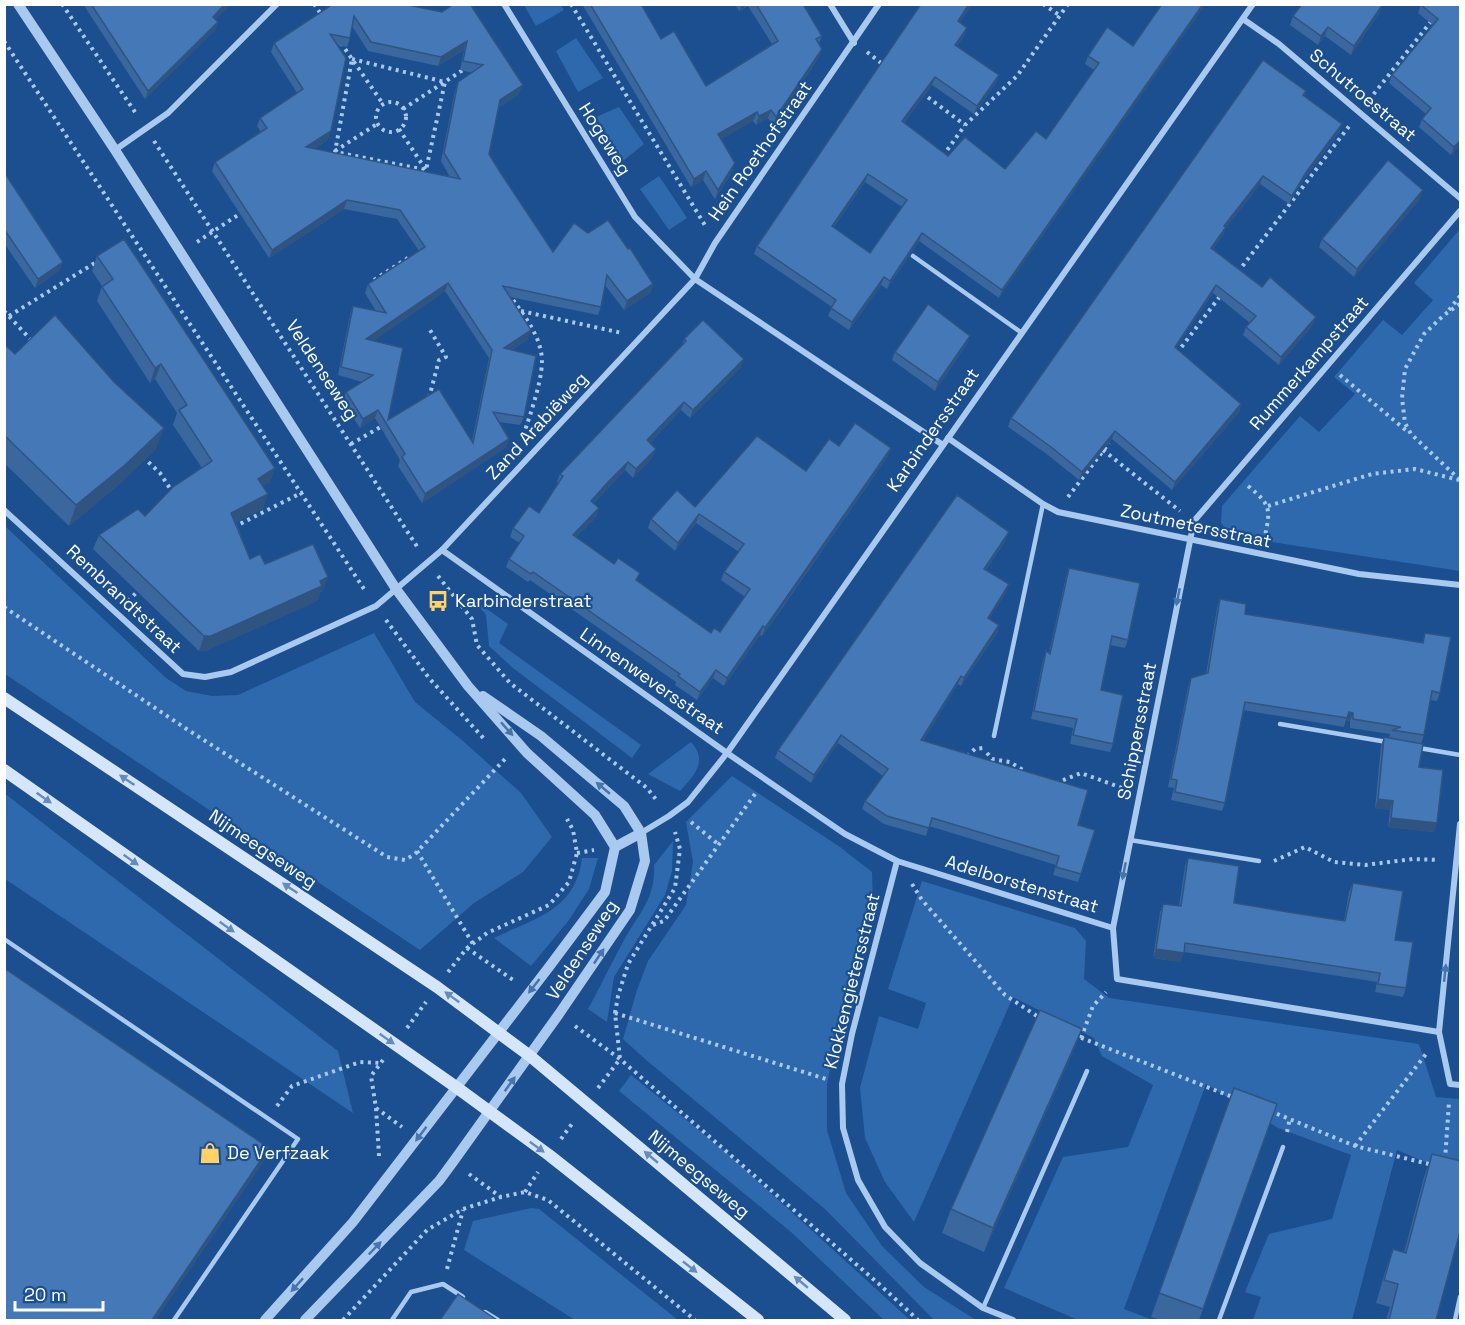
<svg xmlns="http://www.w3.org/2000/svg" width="1465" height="1325" font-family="'Space Grotesk',sans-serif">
<rect width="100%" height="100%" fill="#1b4f8f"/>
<g fill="#2e69ad">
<polygon points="524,5 561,5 564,10 536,26"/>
<polygon points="576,38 603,78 578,92 556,51"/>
<polygon points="619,107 644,144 623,161 596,117"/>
<polygon points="659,176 687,218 669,230 640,189"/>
<polygon points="1460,229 1460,571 1232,536 1221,523 1222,506 1300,416 1319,432 1355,394 1334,377 1383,320 1402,335 1433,300 1414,283"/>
<polygon points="5,526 166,678 186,691 212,696 238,695 374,633 415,702 463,741 521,793 552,837 523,872 474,903 420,950 5,674"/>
<polygon points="474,600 508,624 499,643 641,745 632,758 513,668 489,646 486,615"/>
<path d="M691,742C709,761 693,777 680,791L648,774Z"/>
<polygon points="732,776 840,847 872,872 873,905 841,1009 827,1085 827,1130 846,1193 882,1246 924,1287 976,1320 934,1320 826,1210 645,1059 623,1039 637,990 648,961 686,905 693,862 686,822"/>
<polygon points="4,793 338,1051 353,1113 5,879"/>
<path d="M673,841L672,871L665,895L614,977L607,1022L588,1009C600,987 611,964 623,942C638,914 656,899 654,865Z"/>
<path d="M582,858H598L589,889L569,920L531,966L494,938C535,918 576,910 582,858Z"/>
<polygon points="922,881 1075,928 1086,941 1084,979 1109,998 1419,1044 1436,1097 1460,1099 1460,1177 1397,1150 1352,1320 1253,1320 1261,1297 1245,1292 1269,1234 1332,1219 1351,1155 1278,1128 1206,1084 1124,1309 1153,1320 1078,1320 1004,1288 1063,1157 1128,1147 1153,1085 1102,1056 1094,1038 1013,997 914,1222 885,1182 865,1138 860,1088 879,1016 918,1029 926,1003 888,989"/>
<polygon points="631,1075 727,1153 910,1320 884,1320 791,1232 619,1091"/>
<polygon points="531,1208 539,1209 678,1320 575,1320 464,1250 473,1221"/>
</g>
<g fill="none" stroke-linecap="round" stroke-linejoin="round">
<g stroke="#a9c9ee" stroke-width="4" stroke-dasharray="3 4.5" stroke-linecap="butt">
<polyline points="62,4 137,115"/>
<polyline points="314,4 323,17"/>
<polyline points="571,4 706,227"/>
<polyline points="1043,4 1059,15"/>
<polyline points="4,41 366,592"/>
<polyline points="341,43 383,104"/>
<polyline points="867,52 885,66"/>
<polygon points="352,59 445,82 426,170 335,152"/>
<polyline points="922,93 965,125"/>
<polyline points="1369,100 1433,19"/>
<circle cx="391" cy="117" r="15"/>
<polyline points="403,109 466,68"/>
<polyline points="399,129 430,176"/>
<polyline points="154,141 418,548"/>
<polyline points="335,151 377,124"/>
<polyline points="943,156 965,125 1017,76 1068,4"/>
<polyline points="197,242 244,211"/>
<polyline points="1238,272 1350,125"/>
<polyline points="374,280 411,256"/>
<path d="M509,294C521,312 537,330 541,352C546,372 530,414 524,434"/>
<polyline points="1460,304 1444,315 1424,334 1405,369 1402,398 1405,423 1411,434 1460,480"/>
<polyline points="1449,310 1460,296"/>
<polyline points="4,311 32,341"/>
<polyline points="521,311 622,333"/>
<polyline points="9,316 98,261"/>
<polyline points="1177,353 1221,295"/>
<polyline points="1340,375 1408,432"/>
<polyline points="429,398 439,360 446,357 430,330"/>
<polyline points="351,444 384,425"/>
<polyline points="1103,450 1180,511"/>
<polyline points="143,457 160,473 173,493"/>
<path d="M1248,486C1270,504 1271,508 1265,536"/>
<polyline points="1068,497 1109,443"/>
<polyline points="1268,506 1372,474 1415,469 1459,480"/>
<polyline points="234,527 303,492"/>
<polyline points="438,576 472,619 477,645 510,683 647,788 658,802"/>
<polyline points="128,601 140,589"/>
<polyline points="4,607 185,728 387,857 405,860 415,854 505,759"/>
<polyline points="386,620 429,678 486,741"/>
<polyline points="987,753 992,759 1010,762 1026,772"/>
<polyline points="967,756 975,749 983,748"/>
<polyline points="1056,783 1081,773 1125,789"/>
<polyline points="691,822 718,844"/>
<polyline points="417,851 473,944"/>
<polyline points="577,853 594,850"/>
<polyline points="1274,861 1305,847 1334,862 1365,865 1413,859 1439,860"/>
<polyline points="912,884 922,900 1005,995 1040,1018"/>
<polyline points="653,925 664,921 755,794"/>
<polyline points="467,948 513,980"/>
<polyline points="448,972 467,948 487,933 549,905 569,882 577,853 573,830 567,819"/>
<polyline points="615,1013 826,1079"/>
<polyline points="575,1026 620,1059 879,1284 918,1320"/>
<polyline points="407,1028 426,1002"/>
<polyline points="1074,1035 1235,1098"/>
<polyline points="1081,1038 1093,1006 1106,992"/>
<polyline points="598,1088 620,1059 615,1013 618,996 628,964 675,888 680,849 675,832"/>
<polyline points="277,1106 292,1086 360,1062 381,1063"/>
<polyline points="376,1108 402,1127"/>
<polyline points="1270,1111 1355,1146 1433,1165"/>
<polyline points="1287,1132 1290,1118"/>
<polyline points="561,1139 574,1121"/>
<polyline points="1355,1146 1426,1054"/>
<polyline points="379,1156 376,1108 371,1076 383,1060"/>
<polyline points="1445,1160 1449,1102"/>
<polyline points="469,1174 501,1197"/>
<polyline points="525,1192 538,1172"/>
<polyline points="447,1269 463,1210"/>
<polyline points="343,1320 427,1230 463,1209 501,1197 525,1192 548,1200 695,1320"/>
</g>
<g stroke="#a9c9ee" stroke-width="4.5">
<polyline points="913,256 1022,333"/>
<polyline points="1280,724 1387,742"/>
<polyline points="994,736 1043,504"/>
<polyline points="1419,748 1460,755"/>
<polyline points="1130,840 1259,861"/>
<polyline points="4,939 298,1139 174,1320"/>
<polyline points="983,1308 1087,1071"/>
<polyline points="485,1312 498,1320"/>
<polyline points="392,1320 411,1292 443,1284 463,1297"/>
<polyline points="1219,1320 1283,1147"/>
<polyline points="1455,1320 1460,1297"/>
</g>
<g stroke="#a9c9ee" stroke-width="6">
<polyline points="504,4 635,217 695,279 943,445"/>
<polyline points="830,4 854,43"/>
<polyline points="1243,19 1279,44 1460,198"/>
<polyline points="115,150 168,113 277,4"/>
<polyline points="948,438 1043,504 1058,512 1359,574 1460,585"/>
<polyline points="4,510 183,674 205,677 231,672 376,606 442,550 695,279 715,243 879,4"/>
<polyline points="442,550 727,753 845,834 897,861 1113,928 1117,979 1439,1032 1450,1084 1460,1085"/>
<polyline points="641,833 669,816 688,802 727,753 1253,4"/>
<polyline points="897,861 852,1034 842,1084 843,1128 858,1180 885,1227 920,1263 983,1308 1013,1320"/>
<polyline points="1113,928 1194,521 1460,211"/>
<polyline points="1439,1032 1460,824"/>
</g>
<g stroke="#a9c9ee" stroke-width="10">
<polyline points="18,4 115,150 396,589 468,686 527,753 595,815 615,847 605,892 549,967 353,1222 265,1320"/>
<polyline points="615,847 641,833"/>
<polyline points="305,1320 439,1181 453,1162 559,1014 630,910 645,861 641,833 624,806 541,736 483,696"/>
</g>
<g stroke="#d6e6fa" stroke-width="12">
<polyline points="4,698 437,987 530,1056 845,1320"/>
<polyline points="4,770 456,1087 549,1155 758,1320"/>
</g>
</g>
<g fill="#3a679d" fill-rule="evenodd">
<polygon points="83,4 231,4 215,19 218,22 215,30 145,99"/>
<path d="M333,4L442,12L519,94L498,108L489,154L553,252L653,284L650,293L624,310L605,285L601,307L598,315L510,297L528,339L512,350L524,417L520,425L499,422L509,439L506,447L422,503L398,466L400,460L375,418L360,428L342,401L346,392L362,382L338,375L350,315L353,306L376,311L365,293L368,284L419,251L397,219L344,209L269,258L212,171L215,162L261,132L257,126L260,118L297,93L271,52L274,43ZM352,26L368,51L438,66L464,50L460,70L473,73L458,82L455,91L441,161L450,177L314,149L327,140L331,131L337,45L347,47L350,38ZM445,291L489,358L472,441L388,420L373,341Z"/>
<polygon points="582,4 641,4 661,39 706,86 772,44 748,6 739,11 735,4 803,4 822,36 819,43 822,49 819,57 773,126 768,118 756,125 753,121 721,139 735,163 732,172 715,199 703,180 691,187"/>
<path d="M972,4L960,22L967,28L964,36L957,46L999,75L996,83L974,114L932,85L904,123L948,156L1005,169L1046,139L1094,70L1085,64L1088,56L1133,46L999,298L919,241L887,289L881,285L849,330L828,316L832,307L754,254L757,246ZM865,182L902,207L870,253L834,227Z"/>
<polygon points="1421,4 1461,4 1461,144 1451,155 1419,127 1422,119 1426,114 1389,83 1392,75 1433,25 1418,13"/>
<polygon points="1380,12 1351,55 1325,36 1318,45 1290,25 1293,16"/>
<polygon points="1306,91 1304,96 1342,124 1339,132 1304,179 1289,204 1260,184 1225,229 1223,235 1213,249 1313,325 1279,365 1243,335 1246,327 1250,323 1213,293 1176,348 1241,404 1239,412 1172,490 1112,439 1079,480 1048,455 1008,427 1011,418"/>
<polygon points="4,172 60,270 35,288 4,243"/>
<polygon points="1420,199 1354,277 1319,247 1322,239"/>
<polygon points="97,256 270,482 263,486 263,509 236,522 250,559 265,564 323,591 320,592 317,601 205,651 199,651 93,549 99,535 145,516 202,468 173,425 177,413 155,379 150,383 97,301 102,286 92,271"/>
<polygon points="970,336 967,344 935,391 892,360 895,352"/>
<polygon points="684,339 741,367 690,418 681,410 650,443 653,457 633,478 625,470 594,503 599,508 596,517 576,537 711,633 720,632 745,597 721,580 724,572 739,552 696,523 675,551 648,528 651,519 695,507 806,471 839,446 888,456 778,614 762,636 760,635 724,686 713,678 697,700 675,685 676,682 530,580 528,582 506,567 509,559 520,543 510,537 513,528 539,513 559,484 557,482 560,474 682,345"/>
<polygon points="4,344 15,354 156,449 117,486 69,526 4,463"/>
<polygon points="1006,540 986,570 1009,584 1006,592 989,619 999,625 997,633 961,686 958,684 923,740 1078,825 1081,874 1078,882 1053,875 1056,865 929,826 926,836 884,824 862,809 865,801 883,776 838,743 811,783 775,758 778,750"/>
<polygon points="1069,568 1128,640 1125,648 1110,645 1101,690 1113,744 1110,752 1070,744 1073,728 1031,719 1043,660 1046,651 1049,653 1066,577"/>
<polygon points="1220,599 1245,614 1422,643 1425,633 1440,693 1437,701 1430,700 1424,735 1421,744 1419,767 1434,832 1388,827 1390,810 1375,808 1381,746 1384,737 1389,738 1390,734 1350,728 1350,721 1346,720 1344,727 1243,710 1225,803 1222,811 1171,800 1174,788 1168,787 1188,687 1191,678 1206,674 1217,608"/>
<polygon points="1188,858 1234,903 1344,921 1349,892 1353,883 1395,940 1406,988 1403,997 1375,992 1377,982 1184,952 1180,962 1153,958 1160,912 1163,904 1179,906 1185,866"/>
<polygon points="1082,1029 1073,1052 984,1252 942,1233 951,1209"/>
<polygon points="1234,1088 1203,1309 1199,1320 1161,1320 1151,1317"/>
<polygon points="1432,1154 1436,1320 1386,1320 1390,1307 1376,1303 1385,1272 1393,1249 1404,1253 1424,1177"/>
</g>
<g fill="#305480">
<polygon points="225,4 231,4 210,25 213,17"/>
<polygon points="742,4 749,4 739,11"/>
<polygon points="969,4 972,4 955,29 958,21"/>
<polygon points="1203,4 1206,4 999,298 1002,290"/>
<polygon points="1383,4 1380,12 1351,55 1354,46"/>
<polygon points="218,22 215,30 145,99 148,91"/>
<polygon points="1328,27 1325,36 1318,45 1321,36"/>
<polygon points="967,28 964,36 952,53 955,45"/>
<polygon points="467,41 464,50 438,66 441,57"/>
<polygon points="822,49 819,57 773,126 776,117"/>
<polygon points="999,75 996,83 974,114 977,106"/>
<polygon points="935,77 932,85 899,129 902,121"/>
<polygon points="523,85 519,94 496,109 500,100"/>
<polygon points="771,110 768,118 756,125 759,116"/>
<polygon points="757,112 753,121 715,143 718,134"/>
<polygon points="1342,124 1339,132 1304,179 1289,204 1292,196 1307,171"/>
<polygon points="331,131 327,140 303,156 306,147"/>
<polygon points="1461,140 1461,144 1451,155 1454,147"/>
<polygon points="735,163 732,172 715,199 718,190"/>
<polygon points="706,171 703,180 691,187 694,179"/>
<polygon points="868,174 865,182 829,234 832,226"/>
<polygon points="1263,176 1260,184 1225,229 1223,235 1208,256 1211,248 1224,226"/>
<polygon points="1423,190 1420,199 1354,277 1357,269"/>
<polygon points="347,200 344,209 269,258 272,250"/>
<polygon points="922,233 919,241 887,289 890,281"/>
<polygon points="63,262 60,270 35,288 38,279"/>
<polygon points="884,277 881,285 849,330 852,322"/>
<polygon points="448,283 445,291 363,348 366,339"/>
<polygon points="653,284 650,293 624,310 627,301"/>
<polygon points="1216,285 1213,293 1172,355 1175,347"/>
<polygon points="1316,317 1313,325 1279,365 1281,357"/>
<polygon points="531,330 528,339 501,357 504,348"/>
<polygon points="970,336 967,344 935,391 938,382"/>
<polygon points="744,359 741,367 690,418 693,410"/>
<polygon points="161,364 155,379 150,383 155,368"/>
<polygon points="684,402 681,410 644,449 647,440"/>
<polygon points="1241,404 1239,412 1172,490 1175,482"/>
<polygon points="378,410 375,418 360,428 363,419"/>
<polygon points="164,428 156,449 117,486 69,526 76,505"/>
<polygon points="1115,431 1112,439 1079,480 1082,472"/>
<polygon points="509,439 506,447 422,503 425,494"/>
<polygon points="891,448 888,456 762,636 765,628"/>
<polygon points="656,449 653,457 633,478 636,469"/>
<polygon points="628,462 625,470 588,509 591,501"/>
<polygon points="275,468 270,482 253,493 258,479"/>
<polygon points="268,494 263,509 226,527 231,513"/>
<polygon points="599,508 596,517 570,543 573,535"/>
<polygon points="699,514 696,523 675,551 678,543"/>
<polygon points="1009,532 1006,540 981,577 984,569"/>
<polygon points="328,577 323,591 320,592 317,601 205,651 199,651 204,636"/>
<polygon points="1009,584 1006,592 985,626 988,618"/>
<polygon points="999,625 997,633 961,686 964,678"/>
<polygon points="763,626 760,635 724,686 727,678"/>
<polygon points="716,670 713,678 697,700 700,692"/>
<polygon points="961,676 958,684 919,748 921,740"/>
<polygon points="1349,712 1353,713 1350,721 1346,720"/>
<polygon points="841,735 838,743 811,783 814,775"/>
<polygon points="1378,799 1393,801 1390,810 1375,808"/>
<polygon points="1391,818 1437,823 1434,832 1388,827"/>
<polygon points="1156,949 1184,953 1180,962 1153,958"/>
<polygon points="1082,1029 1073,1052 984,1252 993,1228"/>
<polygon points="269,1148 264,1161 156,1320 152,1320"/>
</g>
<g fill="#4478b7" stroke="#305480" stroke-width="1.5" fill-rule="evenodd">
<polygon points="91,4 225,4 213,17 218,22 148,91"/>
<path d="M333,4H403L442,12L454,4H470L523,85L500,100L489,154L500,172L553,252L574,223L588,233L608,220L628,249L630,248L653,284L627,301L607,275L601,307L503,286L531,330L504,348L536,356L524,417L493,412L509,439L425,494L402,457L405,454L378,410L363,419L346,392L373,375L341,367L353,306L386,313L368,284L425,247L400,210L347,200L272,250L215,162L267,128L260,118L303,89L274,43ZM354,16L371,42L441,57L467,41L463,61L483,65L458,82L444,153L460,179L306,147L331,131L346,58L330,34L350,38ZM448,283L492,350L473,443L439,389L388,420L403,348L366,339Z"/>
<polygon points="590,4 641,4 661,39 674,31 706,86 778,41 756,4 803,4 822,36 816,39 822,49 776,117 771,110 759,116 757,112 718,134 735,163 718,190 706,171 694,179"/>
<path d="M921,4H969L958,21L967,28L955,45L999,75L977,106L935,77L902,121L948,156L965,137L1005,169L1036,131L1046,139L1099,63L1088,56L1107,27L1133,46L1162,4H1203L1002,290L922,233L890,281L884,277L852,322L831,308L836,300L757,246ZM868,174L907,200L870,253L832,226Z"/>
<polygon points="1302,4 1383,4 1354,46 1328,27 1321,36 1293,16"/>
<polygon points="1421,4 1461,4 1461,140 1454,147 1422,119 1431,108 1392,75 1438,19 1421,5"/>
<polygon points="1263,60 1306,91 1303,95 1342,124 1307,171 1292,196 1263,176 1224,226 1226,227 1211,248 1262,287 1270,277 1316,317 1281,357 1246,327 1256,316 1216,285 1175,347 1241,404 1175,482 1115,431 1082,472 1051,447 1011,418"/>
<polygon points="1388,160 1423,190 1357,269 1322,239"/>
<polygon points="4,172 63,262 38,279 4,229"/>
<polygon points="124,239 275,468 258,479 268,494 231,513 250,559 260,554 265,564 313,544 328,577 320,581 322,586 211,636 204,636 99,535 138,509 145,516 173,487 212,461 179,410 187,405 161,364 155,368 102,287 113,279 97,256"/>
<polygon points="928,304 970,336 938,382 895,352"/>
<polygon points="55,315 114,382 164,428 125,465 76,505 4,435 4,344 15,354"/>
<polygon points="703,320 744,359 693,410 684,402 647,440 656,449 636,469 628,462 609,481 591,501 599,508 573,535 614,564 618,558 640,573 636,580 711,633 714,628 720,632 750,589 724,572 744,544 699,514 678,543 651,519 677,490 695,507 757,436 806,471 829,439 839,446 855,423 891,448 781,605 765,628 763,626 727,678 716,670 700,692 678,676 680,674 533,572 531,574 509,559 524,536 513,528 529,506 539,513 563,476 560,474 686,341 684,339"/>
<polygon points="957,495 1009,532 984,569 1009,584 988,618 999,625 964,678 961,676 921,740 1088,790 1078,825 1095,830 1081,874 1056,867 1059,856 932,818 929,828 887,816 865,801 888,769 841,735 814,775 778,750"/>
<polygon points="1069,568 1140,583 1128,640 1112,636 1101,690 1123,695 1113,744 1073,735 1077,719 1034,711 1046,651 1050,654"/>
<polygon points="1220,599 1246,604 1245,614 1394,638 1423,643 1425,633 1451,637 1440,693 1432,691 1424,735 1392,730 1401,727 1353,719 1353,713 1349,712 1347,718 1245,702 1225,803 1175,792 1177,780 1171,779 1191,678 1208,673"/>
<polygon points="1384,737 1423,744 1419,767 1443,770 1437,823 1391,818 1393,801 1378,799"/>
<polygon points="1188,858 1239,866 1234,903 1300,914 1345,921 1353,883 1403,891 1395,940 1413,942 1406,988 1378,984 1380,973 1185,943 1184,953 1156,949 1163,904 1181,906"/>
<polygon points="4,968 269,1148 152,1320 4,1320"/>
<polygon points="1040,1010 1082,1029 993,1228 951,1209"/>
<polygon points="1234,1088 1277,1104 1203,1309 1159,1293"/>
<polygon points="1432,1154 1461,1161 1461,1228 1436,1320 1389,1320 1398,1284 1384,1280 1393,1249 1406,1253"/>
<polygon points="458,1294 497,1320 440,1320"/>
</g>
<defs><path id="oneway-solid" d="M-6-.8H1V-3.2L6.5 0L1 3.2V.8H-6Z" transform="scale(1.5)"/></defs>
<g fill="#4674ac">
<use href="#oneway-solid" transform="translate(1178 597) rotate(101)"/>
<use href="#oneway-solid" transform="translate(507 729) rotate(48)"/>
<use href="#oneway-solid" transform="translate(603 788) rotate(-140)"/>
<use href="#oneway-solid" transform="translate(1124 871) rotate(101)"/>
<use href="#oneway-solid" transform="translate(599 956) rotate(-56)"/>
<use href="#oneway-solid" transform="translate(1445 973) rotate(-84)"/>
<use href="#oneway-solid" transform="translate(534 986) rotate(128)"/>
<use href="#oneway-solid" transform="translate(510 1084) rotate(-54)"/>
<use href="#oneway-solid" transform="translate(421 1134) rotate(127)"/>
<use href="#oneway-solid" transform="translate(375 1248) rotate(-46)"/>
<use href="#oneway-solid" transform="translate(297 1285) rotate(132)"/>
</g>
<g fill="#668bba">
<use href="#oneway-solid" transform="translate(127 780) rotate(-146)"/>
<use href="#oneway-solid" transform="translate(44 798) rotate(35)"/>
<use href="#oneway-solid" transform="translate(131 860) rotate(35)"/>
<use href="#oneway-solid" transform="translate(290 888) rotate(-146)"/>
<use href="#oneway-solid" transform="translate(227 927) rotate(35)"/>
<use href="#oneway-solid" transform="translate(452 997) rotate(-144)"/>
<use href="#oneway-solid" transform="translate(387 1039) rotate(35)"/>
<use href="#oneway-solid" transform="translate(537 1147) rotate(36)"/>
<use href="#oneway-solid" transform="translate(651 1157) rotate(-140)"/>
<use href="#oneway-solid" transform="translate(690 1267) rotate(38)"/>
<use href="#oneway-solid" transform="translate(801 1282) rotate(-140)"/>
</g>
<defs>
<symbol id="bus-bare" viewBox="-9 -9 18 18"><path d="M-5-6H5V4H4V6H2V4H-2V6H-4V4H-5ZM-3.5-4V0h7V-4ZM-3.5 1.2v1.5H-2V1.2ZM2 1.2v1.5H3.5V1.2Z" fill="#ffd166" stroke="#1b4f8f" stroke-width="2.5" paint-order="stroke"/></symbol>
<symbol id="shop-bare" viewBox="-9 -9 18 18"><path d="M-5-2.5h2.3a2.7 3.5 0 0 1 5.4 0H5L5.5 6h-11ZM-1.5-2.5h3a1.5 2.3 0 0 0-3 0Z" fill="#ffd166" stroke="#1b4f8f" stroke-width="2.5" paint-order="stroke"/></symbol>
</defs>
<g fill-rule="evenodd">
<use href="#bus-bare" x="423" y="586" width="30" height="30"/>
<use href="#shop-bare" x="195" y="1138" width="30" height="30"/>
</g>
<g text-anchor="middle" stroke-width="4.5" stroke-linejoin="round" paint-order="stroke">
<g font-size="18" fill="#fff" stroke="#1b4f8f">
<text transform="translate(1363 95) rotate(40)" y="6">Schutroestraat</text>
<text transform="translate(605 139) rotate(58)" y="6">Hogeweg</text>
<text transform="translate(760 151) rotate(-55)" y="6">Hein Roethofstraat</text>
<text transform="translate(1309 363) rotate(-49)" y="6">Rummerkampstraat</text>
<text transform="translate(322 370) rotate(57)" y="6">Veldenseweg</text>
<text transform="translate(537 426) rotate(-47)" y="6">Zand Arabiëweg</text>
<text transform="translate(933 430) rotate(-55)" y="6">Karbindersstraat</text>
<text transform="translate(1196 526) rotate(12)" y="6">Zoutmetersstraat</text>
<text transform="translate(124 599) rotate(43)" y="6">Rembrandtstraat</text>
<text transform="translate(652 681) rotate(35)" y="6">Linnenweversstraat</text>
<text transform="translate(1137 731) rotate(-79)" y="6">Schippersstraat</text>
<text transform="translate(263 849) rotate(34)" y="6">Nijmeegseweg</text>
<text transform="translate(1022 884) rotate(17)" y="6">Adelborstenstraat</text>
<text transform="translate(582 950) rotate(-57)" y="6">Veldenseweg</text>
<text transform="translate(852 981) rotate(-76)" y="6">Klokkengietersstraat</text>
<text transform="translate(699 1174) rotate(40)" y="6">Nijmeegseweg</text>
</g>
<g font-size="18" fill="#fff" stroke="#1b4f8f" text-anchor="start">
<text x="455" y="607">Karbinderstraat</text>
<text x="227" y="1159">De Verfzaak</text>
</g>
</g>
<rect width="1465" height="1325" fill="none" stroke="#ffffff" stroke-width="12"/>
<path d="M15 1301v9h88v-9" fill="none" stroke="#ffffff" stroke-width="3"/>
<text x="24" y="1301" font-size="18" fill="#ffffff" stroke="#1b4f8f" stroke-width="4.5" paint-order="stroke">20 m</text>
</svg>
